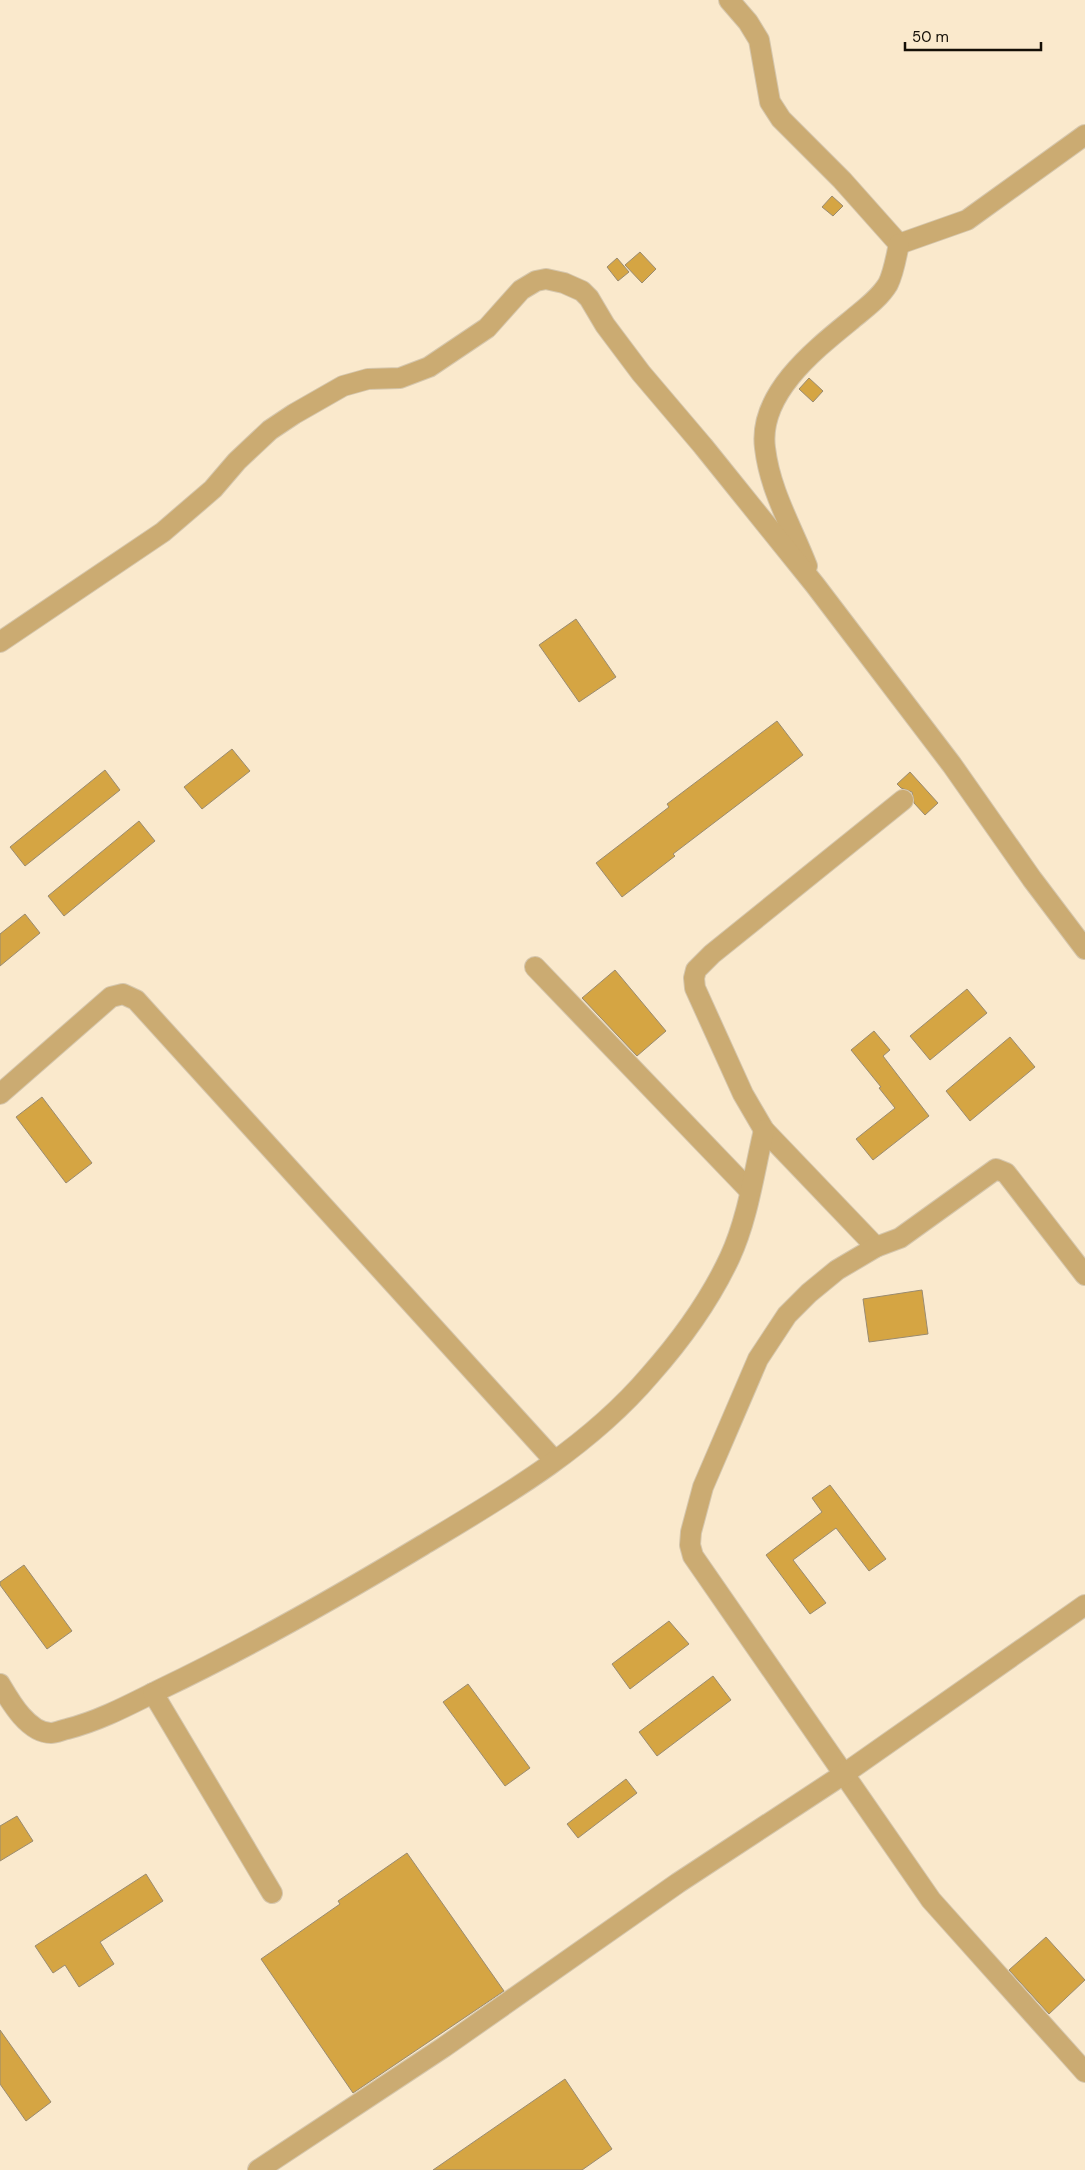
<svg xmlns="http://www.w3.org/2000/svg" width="1085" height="2170" font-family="'DM Sans',sans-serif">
<rect width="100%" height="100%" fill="#fae9cc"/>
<g fill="#d5a543" stroke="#9a8b70">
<polygon points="832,196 843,206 833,216 822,207"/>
<polygon points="640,252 656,269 642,283 625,265"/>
<polygon points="617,258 629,272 618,281 607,267"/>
<polygon points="809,378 823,391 813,402 799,389"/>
<polygon points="576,619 616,677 579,702 539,645"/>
<polygon points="777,721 803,755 673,854 675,856 622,897 596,863 669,807 667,804"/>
<polygon points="232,749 250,771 202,809 184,787"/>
<polygon points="105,770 120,790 25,866 10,847"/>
<polygon points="910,772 938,803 925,815 914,803 912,792 901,788 897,784"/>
<polygon points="139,821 155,841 64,916 48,896"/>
<polygon points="25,914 40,933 0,966 0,934"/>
<polygon points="615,970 666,1031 637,1056 582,998"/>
<polygon points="967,989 987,1013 930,1060 910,1036"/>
<polygon points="874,1031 890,1050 883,1056 929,1116 873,1160 856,1139 895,1108 879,1088 881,1087 851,1050"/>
<polygon points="1010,1037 1035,1067 970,1121 946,1091"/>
<polygon points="42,1097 92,1163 66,1183 16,1117"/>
<polygon points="922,1290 928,1334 869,1342 863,1299"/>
<polygon points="830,1485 886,1559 869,1571 836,1528 793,1560 826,1603 810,1614 766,1555 822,1512 812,1498"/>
<polygon points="24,1565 72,1631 47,1649 0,1585 0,1582"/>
<polygon points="669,1621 689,1644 630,1689 612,1664"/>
<polygon points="713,1676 731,1700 657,1756 639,1732"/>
<polygon points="468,1684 530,1768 505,1786 443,1702"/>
<polygon points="626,1779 637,1793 578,1838 567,1824"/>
<polygon points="17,1816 33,1841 0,1861 0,1826"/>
<polygon points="407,1853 504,1991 353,2093 261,1959 340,1904 338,1901"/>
<polygon points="146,1874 163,1901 100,1942 114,1964 79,1987 65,1965 53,1973 35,1946"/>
<polygon points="1046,1937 1085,1980 1049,2014 1009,1970"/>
<polygon points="0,2030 51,2102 26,2121 0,2084"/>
<polygon points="565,2079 612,2149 582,2170 433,2170"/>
</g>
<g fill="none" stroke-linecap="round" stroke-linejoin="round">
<defs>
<g id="minor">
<polyline points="729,0 748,22 759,40 770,102 781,119 842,180 899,244"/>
<polyline points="899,244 967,220 1085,135"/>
<path d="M807,566C792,527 770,491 765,448C758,395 813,351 850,321C863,310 879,299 888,284C894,272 896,257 899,244"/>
<polyline points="0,642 163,532 213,489 237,461 270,430 294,414 343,386 368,379 400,378 429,367 487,328 521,290 536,281 546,279 564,283 582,291 589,298 605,325 641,373 703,446 815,585 952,765 1032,879 1085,949"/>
<polyline points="535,967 750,1191"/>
<polyline points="0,1094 111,997 123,994 136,1000 554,1460"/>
<polyline points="876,1247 764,1130 743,1094 695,988 694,978 696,970 712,954 903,800"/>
<polyline points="1085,1275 1006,1173 996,1169 900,1238 876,1247 837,1270 809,1293 787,1315 758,1359 703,1487 691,1532 690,1545 693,1556 931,1900 1085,2072"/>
<path d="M0,1684C10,1701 28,1733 51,1733C56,1733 62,1730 67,1729C99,1721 129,1705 159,1690C249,1647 337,1597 423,1545C503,1497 588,1448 650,1375C681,1340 710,1300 730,1257C748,1218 754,1172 764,1130"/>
<polyline points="153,1693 272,1893"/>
<polyline points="258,2170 444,2047 678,1883 844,1774 1085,1605"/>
</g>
</defs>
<use href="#minor" stroke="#d5c6ac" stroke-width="22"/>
<use href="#minor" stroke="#cbab72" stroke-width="20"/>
</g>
<path d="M905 42v8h136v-8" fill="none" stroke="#140f06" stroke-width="2.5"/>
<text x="912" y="42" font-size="15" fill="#140f06" stroke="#fae9cc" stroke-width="4" paint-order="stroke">50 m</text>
</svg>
